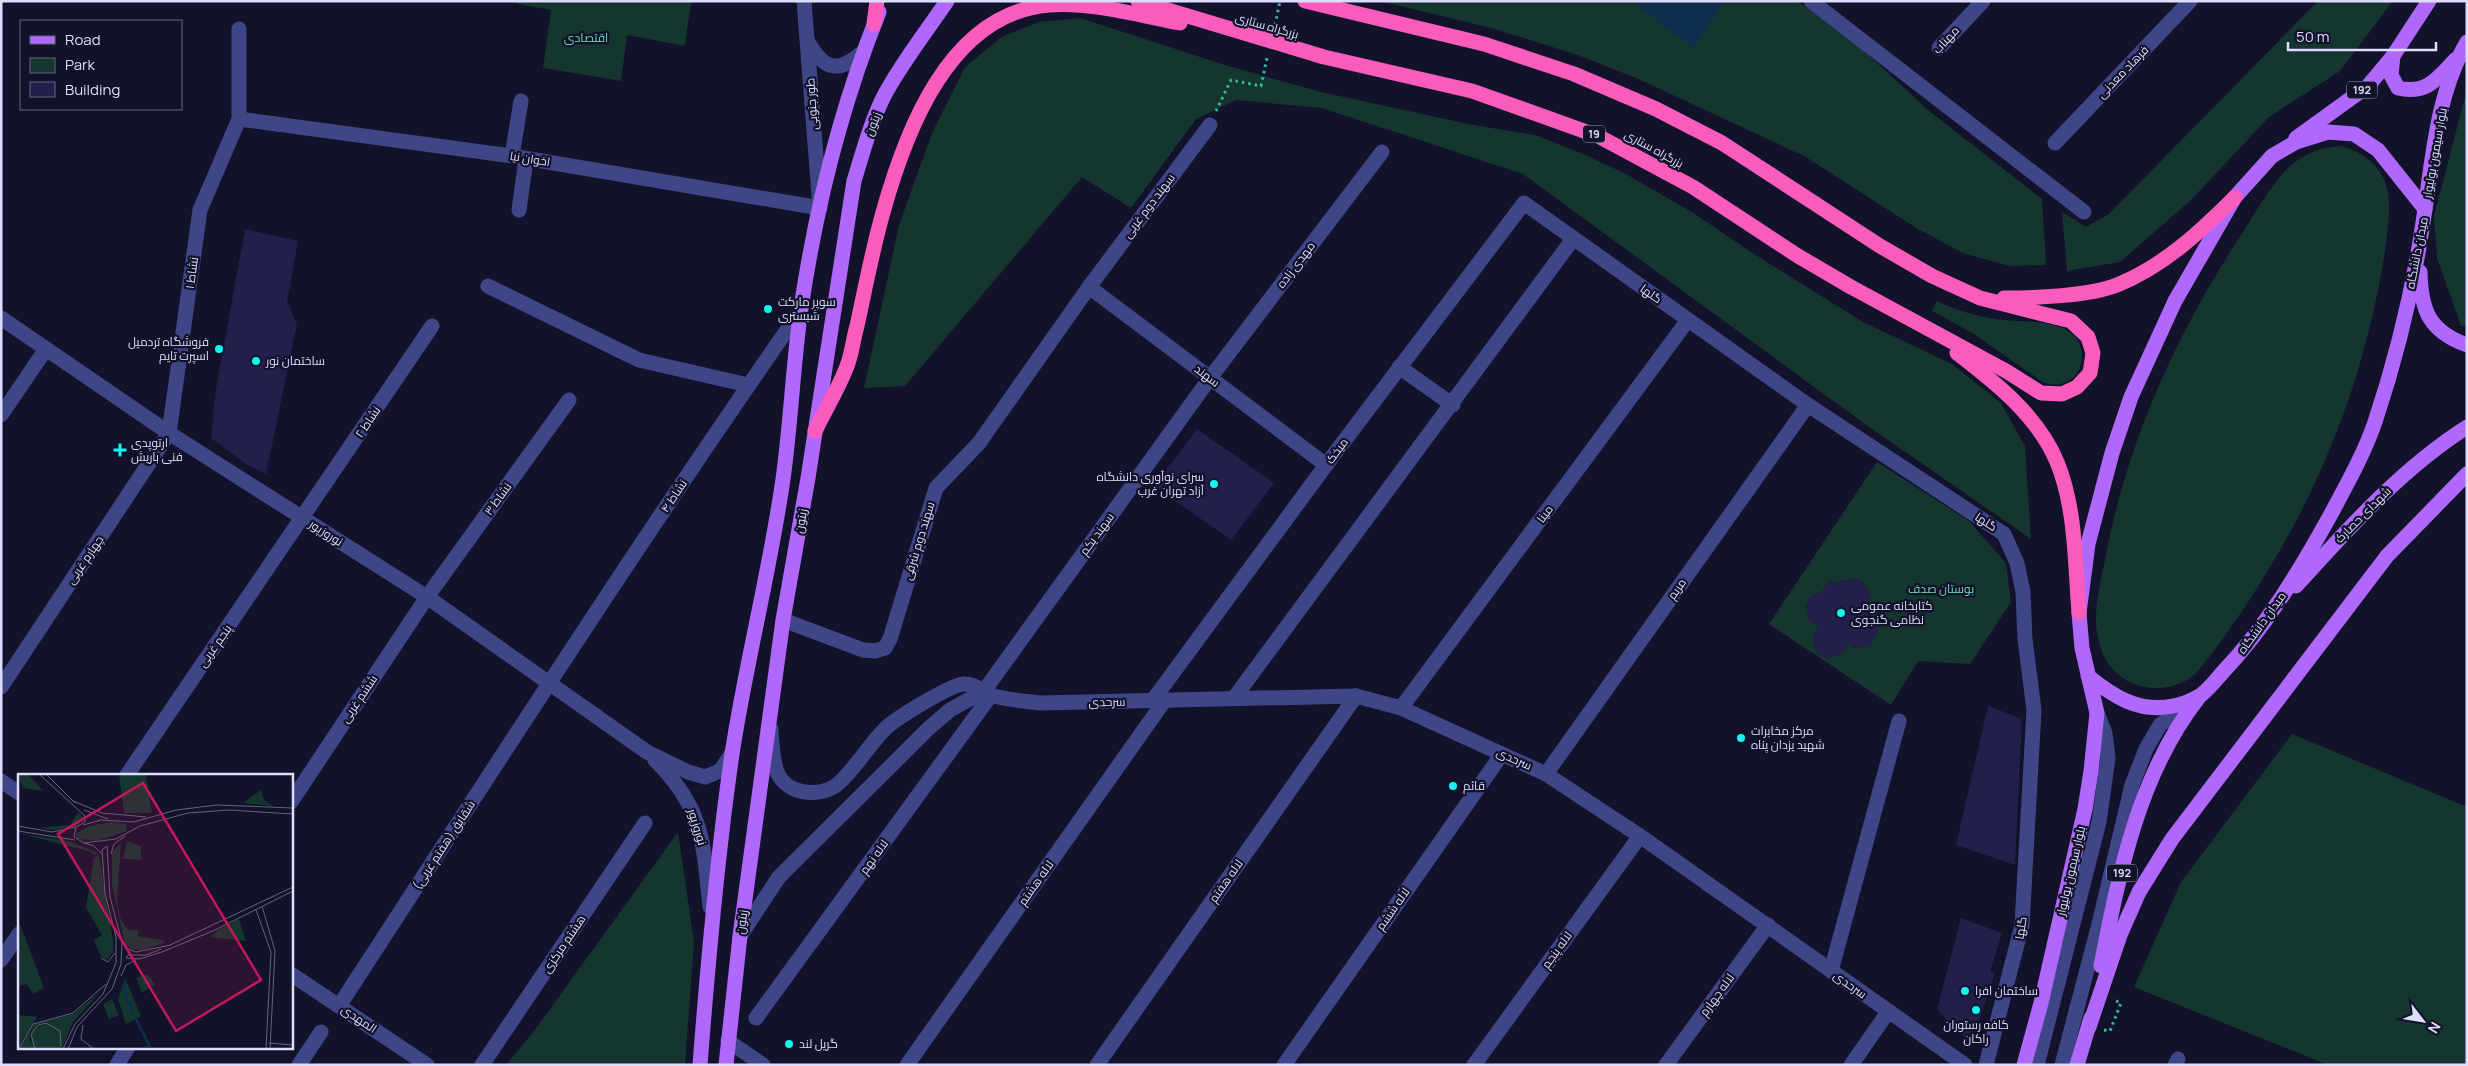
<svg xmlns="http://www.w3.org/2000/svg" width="2468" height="1066" font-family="Manrope,Cairo,sans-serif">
<rect width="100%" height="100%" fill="#13122b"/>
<g fill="#15352f" fill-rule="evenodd">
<polygon points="518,1 691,1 685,46 627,35 621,81 543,68 551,10 517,4"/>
<polygon points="1380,1 1797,1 1847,35 1928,110 2042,199 2046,265 2009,266 1963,253 1918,229 1804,156 1636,78 1575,54 1491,28"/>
<polygon points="2318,1 2393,1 2340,71 2269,117 2191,200 2120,262 2067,271 2062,212 2086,227 2109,214"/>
<polygon points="1080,18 1225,65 1321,92 1473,125 1535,135 1583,154 1626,174 1695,214 1751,252 1863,322 1952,364 2001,403 2025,446 2031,539 1862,422 1523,174 1322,108 1236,100 1196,119 1131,208 1082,177 905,386 864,388 899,225 932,133 965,67 1003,36 1039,22"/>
<polygon points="2467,89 2467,327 2461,326 2437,258 2434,216"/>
<path d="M2340,146C2359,150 2378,163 2385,182C2393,201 2387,237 2384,257C2369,350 2339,441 2294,525C2267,575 2235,625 2199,670C2188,682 2175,687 2159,688C2120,689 2098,661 2096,624C2095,599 2103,573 2107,549C2131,433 2178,331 2243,232C2257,210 2270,186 2289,167C2303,154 2321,147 2340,146Z"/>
<path d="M1937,301C1957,311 1980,317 2003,320C2022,322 2053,320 2070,332C2087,344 2086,374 2066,382C2059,386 2051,384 2044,383L1974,334L1932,311Z"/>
<path d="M1877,462L1969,521L2006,563L2011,602L1970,664L1918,661L1891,705L1769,624ZM1855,579L1862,581L1870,594L1867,600L1877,607L1856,649L1848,644L1841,654L1828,658L1817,653L1812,639L1819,626L1805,607L1811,596L1822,592L1829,581L1840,586L1842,581Z"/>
<polygon points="2292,734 2467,807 2467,1065 2328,1065 2134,987 2181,882"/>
<polygon points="678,832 694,942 685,1065 506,1065 534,1031"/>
</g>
<polygon fill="#0f2e4d" points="1631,1 1725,1 1693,48"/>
<g fill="#221f4b">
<polygon points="245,229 298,241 287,302 297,324 266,474 246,464 211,438 216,389"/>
<polygon points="1197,429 1274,483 1231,540 1154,486"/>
<polygon points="1855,579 1862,581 1870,594 1867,600 1877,607 1873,619 1878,630 1871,644 1856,649 1848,644 1841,654 1828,658 1817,653 1812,639 1819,626 1809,621 1805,607 1811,596 1822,592 1829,581 1833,583"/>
<polygon points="1988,706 2022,719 2015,865 1956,845"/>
<polygon points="1961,918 2002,933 1990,972 1995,973 1976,1030 1968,1041 1937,1010"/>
</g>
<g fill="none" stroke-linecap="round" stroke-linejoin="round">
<g stroke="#35baa0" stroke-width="3" stroke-dasharray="2.5 4" stroke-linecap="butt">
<polyline points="1275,25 1280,1"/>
<polyline points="1216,111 1231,80 1261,86 1267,58"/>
<polyline points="2104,1030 2110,1031 2121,1003 2114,1000"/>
</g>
<g stroke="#3f4688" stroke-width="15">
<polyline points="1811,1 2084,212"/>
<path d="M808,42C824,70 838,74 863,52"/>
<polyline points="1939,48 1983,1"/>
<polyline points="239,119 512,156 820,208 804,1"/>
<polyline points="2055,143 2190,1"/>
<polyline points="512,156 521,101"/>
<polyline points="519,210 526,159"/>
<polyline points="488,286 639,360 748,385"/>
<polyline points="1089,287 1326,465"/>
<polyline points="1,318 169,433 427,597 647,752 688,772 705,777 720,771 732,753"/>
<polyline points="1399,367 1453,405"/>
<polyline points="1,415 46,349"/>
<polyline points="783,620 863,650 875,651 885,648 890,639 936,488 979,443 1089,287 1210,125"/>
<polyline points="1,687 169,433 200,210 239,119 239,29"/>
<polyline points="1234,698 1573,239"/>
<polyline points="1153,700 1326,465 1524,203 1808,405 2004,534 2017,563 2023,592 2025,639 2034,710 2022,925 1986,1065"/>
<polyline points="1401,708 1688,320"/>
<path d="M771,729C772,744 772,760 778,774C789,796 824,798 840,782C858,765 870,743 887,727C900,716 947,687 963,684C974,683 982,691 991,695C1006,700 1024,701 1040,703L1356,696L1401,708L1546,774L1640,836L1965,1065"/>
<path d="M655,760C704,809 703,842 710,907"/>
<polyline points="1546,774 1808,405"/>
<polyline points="127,775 432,326"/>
<polyline points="1,781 19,793"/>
<polyline points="291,802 427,597 569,400"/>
<polyline points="740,936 779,877 929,728 950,710 984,691 1210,378 1382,152"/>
<polyline points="1,960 19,934"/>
<polyline points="1831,971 1899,721"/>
<polyline points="291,974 427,1065"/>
<path d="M339,1006C491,773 641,538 801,310"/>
<polyline points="756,1018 991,695"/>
<polyline points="728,1041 763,1065"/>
<polyline points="117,1065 128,1047"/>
<polyline points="299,1065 321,1032"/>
<polyline points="482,1065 645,823"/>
<polyline points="907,1065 1165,700"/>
<polyline points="1097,1065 1356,696"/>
<polyline points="1284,1065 1502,754"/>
<polyline points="1474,1065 1640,836"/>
<polyline points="1666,1065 1768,925"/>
<polyline points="1851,1065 1888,1012"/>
<polyline points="2037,1065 2099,822 2108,758 2105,733 2097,713"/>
<polyline points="2062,1065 2099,924 2132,785 2146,749 2160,725 2191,702"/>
<polyline points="2175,1065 2178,1059"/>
</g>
<g stroke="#b068fa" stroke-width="15">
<path d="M2393,56L2391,75L2398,88C2427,95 2438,78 2456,59"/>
<polyline points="2296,138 2368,86 2393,56 2429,1"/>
<path d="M2425,209C2433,154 2438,91 2467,42"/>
<path d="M2420,272C2421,309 2428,331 2467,345"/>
<path d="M2296,586C2348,529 2401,469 2467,427"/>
<path d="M2101,966C2119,873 2139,773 2199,697"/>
<polyline points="2089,1027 2120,935 2139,892 2172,839 2387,556 2467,474"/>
<path d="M700,1065C708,961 717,857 732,754C746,662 770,571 783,479C791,422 793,365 801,308C816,207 841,107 879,12"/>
<path d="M726,1065L740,936L783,620L808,478L854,181C863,152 871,121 885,94C903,61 926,32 947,1"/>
<path d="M2024,1065L2041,1003L2085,809L2091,771L2097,713L2082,648L2079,613L2088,544L2112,453L2131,397L2175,301L2235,197L2272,156L2296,142L2328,132L2354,134L2378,150L2425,209C2415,281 2398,353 2375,422C2364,454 2347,484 2331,514C2300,570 2267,626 2222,673C2216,680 2209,689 2201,695C2195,699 2181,705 2173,706C2139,713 2114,697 2088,676"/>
<polyline points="2077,1065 2091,1018"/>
</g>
<g stroke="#f95cbd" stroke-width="15">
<polyline points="1138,1 1324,57 1472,91 1598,136 1693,187 1798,256 1851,287 2006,371 2041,393 2062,394 2077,387 2090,373 2093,353 2088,337 2071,321 1980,298 1932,276 1880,246 1722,143 1656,109 1574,74 1484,44 1305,1"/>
<polyline points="874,24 877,1"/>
<path d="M2004,298C2034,298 2089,296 2117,285C2164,266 2200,232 2235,197"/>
<path d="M1957,353C1995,382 2038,416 2057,462C2076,508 2075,564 2079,613"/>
<path d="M815,431C825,410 839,388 847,366C852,354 853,339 857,326C865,289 872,252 882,216C905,132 949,13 1049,5C1093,2 1138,15 1180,23"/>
</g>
</g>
<g fill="#10f7ef" stroke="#13122b" stroke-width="2">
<circle cx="768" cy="309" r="5"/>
<circle cx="219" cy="349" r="5"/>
<circle cx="256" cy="361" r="5"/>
<path d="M117.5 442.5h5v5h5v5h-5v5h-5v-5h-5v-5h5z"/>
<circle cx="1214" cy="484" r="5"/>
<circle cx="1841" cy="613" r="5"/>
<circle cx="1741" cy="738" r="5"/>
<circle cx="1453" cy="786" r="5"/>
<circle cx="1965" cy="991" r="5"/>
<circle cx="1976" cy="1010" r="5"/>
<circle cx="789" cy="1044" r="5"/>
</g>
<g text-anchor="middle" stroke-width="4.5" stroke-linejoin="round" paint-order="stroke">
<g fill="#13122b" stroke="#a0a1bf" stroke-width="1">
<rect x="2347" y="81.5" width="30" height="17" rx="4"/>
<rect x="1583" y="125.5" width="22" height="17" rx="4"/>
<rect x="2107" y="864.5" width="30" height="17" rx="4"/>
</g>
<g font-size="11" font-weight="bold" fill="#dddefe">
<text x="2362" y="94">192</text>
<text x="1594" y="138">19</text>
<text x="2122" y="877">192</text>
</g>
<g font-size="12" fill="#dddefe" stroke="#13122b">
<text transform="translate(1267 26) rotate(16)" y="4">بزرگراه ستاری</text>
<text transform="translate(1946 40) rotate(-47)" y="4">مهتاب</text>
<text transform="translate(2123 72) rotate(-46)" y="4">فرهاد معدنی</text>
<text transform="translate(812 104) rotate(-94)" y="4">طور جنوبی</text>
<text transform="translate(873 124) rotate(-68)" y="4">زیتون</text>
<text transform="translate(1654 149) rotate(29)" y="4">بزرگراه ستاری</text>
<text transform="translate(2435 153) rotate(-80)" y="4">بلوار سیمون بولیوار</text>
<text transform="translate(530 159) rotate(9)" y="4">اخوان نیا</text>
<text transform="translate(1149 206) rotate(-53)" y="4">سهند دوم غربی</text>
<text transform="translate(2417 253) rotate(-79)" y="4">میدان دانشگاه</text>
<text transform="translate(1296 265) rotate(-53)" y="4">مهدی زاده</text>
<text transform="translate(192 273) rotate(-82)" y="4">نشاط ۱</text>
<text transform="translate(1651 294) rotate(35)" y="4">گلها</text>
<text transform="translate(1207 376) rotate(37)" y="4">سهند</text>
<text transform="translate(368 422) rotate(-56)" y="4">نشاط ۲</text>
<text transform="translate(1337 451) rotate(-53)" y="4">میخک</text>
<text transform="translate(674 496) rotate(-56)" y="4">نشاط ۴</text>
<text transform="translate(498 499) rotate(-54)" y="4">نشاط ۳</text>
<text transform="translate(1545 514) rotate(-53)" y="4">مینا</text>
<text transform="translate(2363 515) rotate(-45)" y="4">شهدای حصارک</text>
<text transform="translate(801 521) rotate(-80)" y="4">زیتون</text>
<text transform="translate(1986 522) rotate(33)" y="4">گلها</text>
<text transform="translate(326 533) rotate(33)" y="4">نوروزپور</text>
<text transform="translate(1097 534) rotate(-54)" y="4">سهند يكم</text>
<text transform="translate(919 541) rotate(-73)" y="4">سهند دوم شرقی</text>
<text transform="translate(85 560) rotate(-56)" y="4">چهارم غربی</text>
<text transform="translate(1677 589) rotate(-55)" y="4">مریم</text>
<text transform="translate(2262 623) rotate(-54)" y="4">میدان دانشگاه</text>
<text transform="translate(215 646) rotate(-55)" y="4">پنجم غربی</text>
<text transform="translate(359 699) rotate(-56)" y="4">ششم غربی</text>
<text transform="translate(1107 702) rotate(-1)" y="4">سرحدی</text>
<text transform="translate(1514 759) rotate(24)" y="4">سرحدی</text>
<text transform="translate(697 827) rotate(73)" y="4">نوروزپور</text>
<text transform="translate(444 845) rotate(-57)" y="4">شقایق (هفتم غربی)</text>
<text transform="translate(874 857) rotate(-54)" y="4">لاله نهم</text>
<text transform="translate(2071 871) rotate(-77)" y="4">بلوار سیمون بولیوار</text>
<text transform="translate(1226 881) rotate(-55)" y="4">لاله هفتم</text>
<text transform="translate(1036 883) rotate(-55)" y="4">لاله هشتم</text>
<text transform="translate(1393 909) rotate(-55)" y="4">لاله ششم</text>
<text transform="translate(742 922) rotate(-82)" y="4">زیتون</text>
<text transform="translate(2021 928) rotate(-81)" y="4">گلها</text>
<text transform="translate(564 944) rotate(-56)" y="4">هشتم مرکزی</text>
<text transform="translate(1557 950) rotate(-54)" y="4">لاله پنجم</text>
<text transform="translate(1850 985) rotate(36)" y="4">سرحدی</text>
<text transform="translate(1717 995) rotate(-54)" y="4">لاله چهارم</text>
<text transform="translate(359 1019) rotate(34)" y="4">المهدی</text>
</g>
<g font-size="12" fill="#6addb1" stroke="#13122b">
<text x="586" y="42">اقتصادی</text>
<text x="1941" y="593">بوستان صدف</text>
</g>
<g font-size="12" fill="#dddefe" stroke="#13122b" text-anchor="start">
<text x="778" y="306">سوپر مارکت<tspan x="778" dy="14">شبستری</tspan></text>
<text x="209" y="346" text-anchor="end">فروشگاه تردمیل<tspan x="209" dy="14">اسپرت تایم</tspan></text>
<text x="266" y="365">ساختمان نور</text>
<text x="131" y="447">ارتوپدی<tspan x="131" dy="14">فنی باریش</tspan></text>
<text x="1204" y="481" text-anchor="end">سرای نوآوری دانشگاه<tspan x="1204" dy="14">آزاد تهران غرب</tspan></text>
<text x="1851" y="610">کتابخانه عمومی<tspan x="1851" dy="14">نظامی گنجوی</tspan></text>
<text x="1751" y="735">مرکز مخابرات<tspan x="1751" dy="14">شهید یزدان پناه</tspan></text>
<text x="1463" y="790">قائم</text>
<text x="1975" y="995">ساختمان افرا</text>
<text x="1976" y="1029" text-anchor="middle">کافه رستوران<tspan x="1976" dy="14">راکان</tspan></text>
<text x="799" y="1048">گریل لند</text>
</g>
</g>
<g transform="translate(18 774)">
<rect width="275" height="275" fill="#13122b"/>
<path d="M0,0H10L25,17L5,14ZM101,0H128L134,39H106ZM243,16L246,26L255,32L225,29ZM60,38L66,45L58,52L37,56L21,54L52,51ZM93,48L108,50L109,57L79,67L60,65L57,60L71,52ZM0,59L51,67L80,79L76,82L74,78ZM109,67L123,72V86L105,85ZM103,69L99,127L103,146L110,156H120V162L145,166L147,169L124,176L113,175L107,170L94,111V78ZM81,81L95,166V178L89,186L83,183L76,166L84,161L68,133L76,84ZM0,145L26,214L15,220L9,210L0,212ZM221,145L228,167L192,163L200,156ZM129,200L137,210L124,219L118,204ZM107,204L123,242L108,250L100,225ZM84,216L55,248L44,274L17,275L13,270L14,256L29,248L20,250L12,258V268L16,275H2L16,250L55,240ZM94,225L101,241L91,245L85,230ZM0,241L19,243L0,274Z" fill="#15352f"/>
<path fill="none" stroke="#0f2e4d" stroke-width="2.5" d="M106,209L108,225L132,273"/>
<path fill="none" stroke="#64647f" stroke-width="1" d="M21,0L67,42V48L58,53L56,63L66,69L98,65L122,52L170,39L211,36L275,40M28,0L57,29M55,27L84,39L128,43M66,36L90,45M65,51L83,46L116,48L158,36L199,31L275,34M0,52L34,58L58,53M0,57L57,66M66,69L76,72L84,80M93,80L96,70L107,62M244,132L257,177L252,275M238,136L253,178L248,275M105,167L110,175L118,178L153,171M152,171L275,113M143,175L128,181H110L108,184L121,185L144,178L197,156L275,117M83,184L90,188L97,179M103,202L108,191L118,186M65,251L63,265L76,275M251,269L275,271M1,275L15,250L55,239L88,210M17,275L13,260L20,251L28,249L42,257L43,272M45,275L57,250L85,220L98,189V163L87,119L84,76L89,72L92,123L104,168L103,190L94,215L59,253L50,275"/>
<path fill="#c2185b" fill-opacity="0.15" stroke="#c2185b" stroke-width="2.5" d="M125,9L243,206L158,257L40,60Z"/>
<rect width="275" height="275" fill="none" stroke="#dddefe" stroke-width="2.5"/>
</g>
<rect width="2468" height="1066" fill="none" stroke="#dddefe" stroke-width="5"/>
<rect x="20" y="20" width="162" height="90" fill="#13122b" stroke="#64647f"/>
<rect x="30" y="36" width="25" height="8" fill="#b068fa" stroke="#64647f"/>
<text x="65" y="45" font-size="15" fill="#dddefe">Road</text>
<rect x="30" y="58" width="25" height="15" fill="#15352f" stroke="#64647f"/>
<text x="65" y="70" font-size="15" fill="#dddefe">Park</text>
<rect x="30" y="82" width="25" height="15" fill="#221f4b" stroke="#64647f"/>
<text x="65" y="95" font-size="15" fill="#dddefe">Building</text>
<g transform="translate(2423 1021) rotate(121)" stroke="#13122b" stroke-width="4" paint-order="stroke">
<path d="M0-4L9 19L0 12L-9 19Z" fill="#dddefe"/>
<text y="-8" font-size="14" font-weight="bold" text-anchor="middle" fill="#dddefe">N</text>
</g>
<path d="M2288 42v8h148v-8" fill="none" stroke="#dddefe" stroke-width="2.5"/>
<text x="2296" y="42" font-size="15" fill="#dddefe" stroke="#13122b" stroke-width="4" paint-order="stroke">50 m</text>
</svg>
